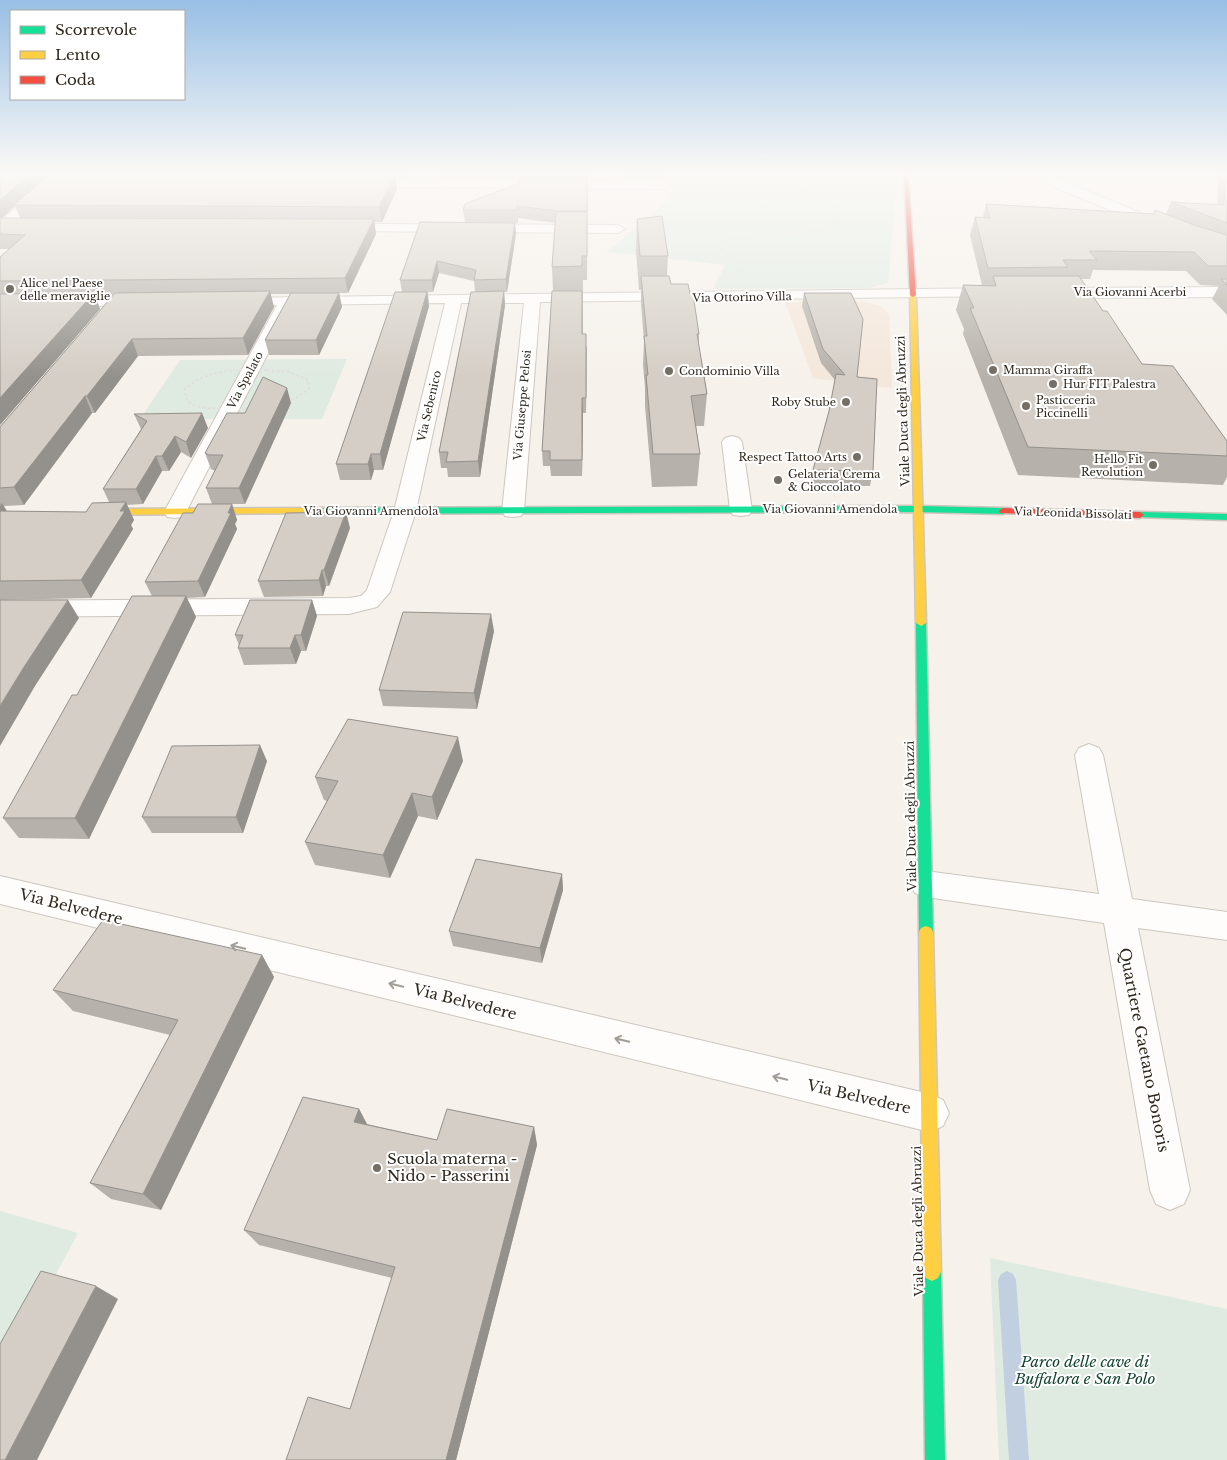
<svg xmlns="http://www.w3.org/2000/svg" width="1227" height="1460" font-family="'Libre Baskerville',serif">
<rect width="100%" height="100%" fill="#f6f1eb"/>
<polygon fill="#f4e7db" points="861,301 881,306 889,315 892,388 813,378 785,302"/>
<g fill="#dfeae1">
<polygon points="673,172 898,172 888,283 870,288 713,289 725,265 607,252 671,197"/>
<polygon points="347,359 322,419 140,419 180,360"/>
<polygon points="0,1211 78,1233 0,1378"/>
<polygon points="990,1258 1227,1309 1227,1460 999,1460"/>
</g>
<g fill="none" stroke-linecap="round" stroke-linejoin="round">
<polygon fill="#c1cfe0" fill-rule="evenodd" points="1007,1271 1013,1274 1016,1280 1029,1460 1009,1460 998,1280 1001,1274"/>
<defs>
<g id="street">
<polygon points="56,172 69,172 5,232 0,233 0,222"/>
<polygon points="1018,172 1039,172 1046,174 1197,236 1227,246 1227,255 1187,242"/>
<polygon points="359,180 665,181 671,185 665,189 355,187 353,184"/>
<polygon points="339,224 618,225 625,229 618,233 334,231 332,228"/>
<polygon points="1227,287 1227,297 1054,298 1049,296 1046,293 1049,290 1054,288"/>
<polygon points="998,288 1003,290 1006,293 1003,296 540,302 524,511 521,516 513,517 505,516 502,511 524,303 461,303 416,511 390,592 377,607 349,614 0,617 0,601 349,598 361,596 367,590 394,511 445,303 291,305 292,307 186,512 183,517 175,518 167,517 164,512 277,305 234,306 228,304 226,301 228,298"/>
<polygon points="143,297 149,299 151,302 149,305 0,308 0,298"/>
<polygon points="732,436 739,438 742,442 752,510 749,515 741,516 733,515 730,510 722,442 725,438"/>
<polygon points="1089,744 1099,748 1103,755 1132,899 1227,912 1227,940 1138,928 1190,1190 1184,1204 1170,1210 1156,1204 1150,1190 1104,923 926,897 915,893 910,884 915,875 926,871 1099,894 1075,755 1079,748"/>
<polygon points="0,876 930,1094 943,1100 949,1113 943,1126 930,1132 0,904"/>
</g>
<g id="fast">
<polygon points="919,506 1003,508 1007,511 1003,514 919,512 321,514 317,511 321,508"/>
<polygon points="1140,512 1227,514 1227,520 1137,517 1137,513"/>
<polygon points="921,620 926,623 933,932 931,936 926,938 921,936 919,932 916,623"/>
<polygon points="932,1263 938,1266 941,1272 945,1460 925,1460 923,1272 926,1266"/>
</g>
<g id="slow">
<polygon points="913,293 916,295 926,623 921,626 916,623 910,295"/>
<polygon points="321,508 324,509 324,513 91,515 87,512 91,509"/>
<polygon points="926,926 931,928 933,932 941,1272 938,1278 932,1281 926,1278 923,1272 919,932 921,928"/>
</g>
<g id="jam">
<polygon points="904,172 908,172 916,295 913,297 910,295"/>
<polygon points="1003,508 1140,512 1144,515 1140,518 1000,513 999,511"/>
</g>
</defs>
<use href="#street" stroke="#cdc6be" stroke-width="2"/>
<use href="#fast" stroke="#cdc6be" stroke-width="3"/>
<use href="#slow" stroke="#cdc6be" stroke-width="3"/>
<use href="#jam" stroke="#cdc6be" stroke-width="3"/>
<path stroke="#e0dedd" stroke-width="1" stroke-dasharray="2 2" stroke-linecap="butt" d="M741,271C736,260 724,256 718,245L724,240L819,231L840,219L842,212C822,190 791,188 763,187C753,187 743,187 733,182L737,178L752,172"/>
<path stroke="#e0dedd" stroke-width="2" stroke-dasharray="2.5 2.5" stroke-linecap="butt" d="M267,370L289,372L308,380L309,389C301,395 292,401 282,404C265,408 204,413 190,403C185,400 185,394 185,389C208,368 238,370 267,370Z"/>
<use href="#street" fill="#fefdfc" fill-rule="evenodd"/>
<use href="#fast" fill="#16e098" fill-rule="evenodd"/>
<use href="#slow" fill="#ffcf43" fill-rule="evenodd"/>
<use href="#jam" fill="#f24e42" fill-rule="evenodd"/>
</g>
<g fill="#b6b1aa" fill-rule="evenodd">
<path d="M0,172H405L403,177H396L397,189L382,222H374L376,234L348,293H339L342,307L319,355H269L265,340L290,294H270L274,307L248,355L138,356L95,413H92L24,505L4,506L7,511L86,512L109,502L103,489L141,429L134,414L208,428L191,458L181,452L169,471H162L143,504L126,505L134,520L131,525L133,529L91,598L0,600V427L113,295L95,296L100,309L0,425V257L9,249H0ZM15,206L20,218H2Z"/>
<polygon points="440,172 588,172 587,280 583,280 583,334 587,348 586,413 583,413 582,476 551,476 550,466 543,466 542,451 553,291 552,267 555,223 518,218 518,223 465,222 463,210 517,184 519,178 440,178"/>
<rect x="629" y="172" width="36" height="7"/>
<polygon points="1219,172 1227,172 1227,315 1212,299 1219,286 1200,285 1186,271 1093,270 1090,279 1081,279 1103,311 1142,364 1227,441 1227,477 1223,485 1018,475 963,334 964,329 956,310 963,285 982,285 970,235 975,217 983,217 986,204 1153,214 1155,210 1166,214 1171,202 1217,205"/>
<polygon points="637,219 668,256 667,276 671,284 690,294 699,334 699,346 707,394 704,426 696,426 700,454 697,486 652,487 645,406 645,387 643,365 644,341 641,304 641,290 639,290 636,252"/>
<polygon points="420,222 515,223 516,234 507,292 504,292 505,305 480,477 448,477 447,468 441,468 439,452 475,292 474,281 439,273 433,292 428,292 429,306 383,470 374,470 371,480 340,480 336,464 402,292 400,280"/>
<polygon points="804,293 857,377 873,471 870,486 810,485 813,470 829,412 835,380 821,363 802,306"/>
<polygon points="291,403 245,504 232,504 237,520 235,524 237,529 205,597 187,598 196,617 89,839 19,838 3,818 77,695 152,596 145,582 193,513 212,504 206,488 215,471 211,469 205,453 245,413"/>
<polygon points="350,528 329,586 326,586 323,596 264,597 258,581"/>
<polygon points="312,600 317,616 306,651 301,651 296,664 244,665 238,648 239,645 235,635"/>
<polygon points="494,631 477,709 383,706 379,690"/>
<polygon points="267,761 243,833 152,833 142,817"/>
<polygon points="463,761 437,820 418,816 390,878 315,865 305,842 327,801 324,800 315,777"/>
<polygon points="562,874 563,890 542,963 453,946 449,931"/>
<polygon points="262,955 274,977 161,1210 111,1199 90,1183 170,1035 73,1011 53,990"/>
<polygon points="359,1109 367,1124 437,1140 534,1127 537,1145 456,1460 286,1460 350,1409 392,1278 259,1245 244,1230"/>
</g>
<g fill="#94908b">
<polygon points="33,172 54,172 14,205 15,206 0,220 0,200"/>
<polygon points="402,172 405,172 403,177"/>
<polygon points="395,175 397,189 382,222 379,207"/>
<polygon points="374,219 376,234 348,293 345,278"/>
<polygon points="515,223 516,234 507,292 506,279"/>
<polygon points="437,261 439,273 433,292 432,280"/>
<polygon points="270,291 274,307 248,355 243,338"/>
<polygon points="504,291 505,305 480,477 478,461"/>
<polygon points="427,292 429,306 383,470 380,454"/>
<polygon points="94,293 100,309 0,425 0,398"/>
<polygon points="339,293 342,307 319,355 316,340"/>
<polygon points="132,339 138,356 95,413 87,396"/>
<polygon points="287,388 291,403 245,504 239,488"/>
<polygon points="85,396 92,413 24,505 14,487"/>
<polygon points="582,398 583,413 582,476"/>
<polygon points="202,413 208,428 191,458 186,442"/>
<polygon points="175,436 181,452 169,471 162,456"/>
<polygon points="371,454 374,470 371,480 368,464"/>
<polygon points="156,456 162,471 143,504 136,489"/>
<polygon points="126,502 134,520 131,525 133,529 91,598 81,580"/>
<polygon points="2,503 12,521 0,518 0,506"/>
<polygon points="232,504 237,520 235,524 237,529 205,597 198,581"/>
<polygon points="346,512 350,528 329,586 324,570"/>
<polygon points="322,570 326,586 323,596 319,580"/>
<polygon points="186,596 196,617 89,839 75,818"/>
<polygon points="68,600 79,618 35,686 0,746 0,706 24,667"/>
<polygon points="312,600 317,616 306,651 301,635"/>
<polygon points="491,614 494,631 477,709 474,693"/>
<polygon points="295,635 301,651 296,664 290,648"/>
<polygon points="458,737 463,761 437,820 432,797"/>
<polygon points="260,745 267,761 243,833 236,817"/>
<polygon points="412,793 418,816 390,878 383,855"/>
<polygon points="562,874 563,890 542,963 540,948"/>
<polygon points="262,955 274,977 161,1210 143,1194"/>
<polygon points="359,1109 369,1128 354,1122"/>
<polygon points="534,1127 537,1145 456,1460 446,1460"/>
<polygon points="96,1286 118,1299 37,1460 5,1460"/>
</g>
<g fill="#d4cec6" stroke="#94908b">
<polygon points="0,172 33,172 0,200"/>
<polygon points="1225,172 1227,172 1227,223 1171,202 1224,205"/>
<polygon points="51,173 395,175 379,207 14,205"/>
<polygon points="520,178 587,178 587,211 557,211 517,206 517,210 463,210 465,204 517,184"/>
<polygon points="986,204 1154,214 1155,210 1194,225 1227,235 1227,266 1208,266 1194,252 1089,251 1097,260 1063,260 1068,267 988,268 975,217 990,218"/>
<polygon points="556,212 587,212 587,256 582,256 582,266 552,267"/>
<polygon points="662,216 668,256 640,256 637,219"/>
<polygon points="0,218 1,218 374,219 345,278 0,281 0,257 25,235 0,234"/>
<polygon points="420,222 515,223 506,279 474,280 476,270 437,261 432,280 400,280"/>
<polygon points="641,276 669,276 671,284 688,284 690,294 693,294 699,334 697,334 707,394 691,396 700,454 653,454 646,375 648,375 644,336 647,336"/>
<polygon points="993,276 1079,276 1103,311 1107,311 1142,364 1173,366 1227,441 1227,456 1028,447 970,308 974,308 963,285 996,286"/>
<polygon points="1221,279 1227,279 1227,285"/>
<polygon points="270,291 243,338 132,339 87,396 85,396 14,487 0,488 0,427 115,293"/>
<polygon points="504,291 478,461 446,462 448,452 439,452 471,292"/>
<polygon points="552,291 582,291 582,334 586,334 586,398 582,398 582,460 550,460 550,451 542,451"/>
<polygon points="395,292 427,292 380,454 371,454 368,464 336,464"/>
<polygon points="94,293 0,398 0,294"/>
<polygon points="291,293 339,293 316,340 265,340"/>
<polygon points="804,293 851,293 863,319 857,377 877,379 873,471 813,470 829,411 836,374 845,375 823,349"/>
<polygon points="263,377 287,388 239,488 206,488 223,455 209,455 205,453 227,413 245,413"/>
<polygon points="202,413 186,442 175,436 162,456 156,456 136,489 103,489 147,421 134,414"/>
<polygon points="126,502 120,511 125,511 81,580 0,581 0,511 86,512 92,503"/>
<polygon points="198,504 232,504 228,513 231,513 198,581 145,582 183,513 193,513"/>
<polygon points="346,512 324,570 322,570 319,580 258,581 286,513"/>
<polygon points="132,596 186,596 75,818 3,818 72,695 77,695"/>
<polygon points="0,600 68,600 24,667 0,706"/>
<polygon points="250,600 312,600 301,635 295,635 290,648 238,648 243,635 235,635"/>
<polygon points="403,612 491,614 474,693 379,690"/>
<polygon points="348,719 458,737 432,797 412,793 383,855 305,842 338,781 315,777"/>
<polygon points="260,745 236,817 142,817 172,746"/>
<polygon points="476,859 562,874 540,948 449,931"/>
<polygon points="103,920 262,955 143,1194 90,1183 178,1020 53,990"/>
<polygon points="303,1097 359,1109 354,1122 437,1140 447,1109 534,1127 446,1460 286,1460 308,1397 350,1409 395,1267 244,1230"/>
<polygon points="41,1271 96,1286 5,1460 0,1460 0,1344"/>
</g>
<defs><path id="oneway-shaft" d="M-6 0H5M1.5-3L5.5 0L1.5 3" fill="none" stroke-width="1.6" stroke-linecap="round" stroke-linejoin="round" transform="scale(1.25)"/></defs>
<g stroke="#a19d97">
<use href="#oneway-shaft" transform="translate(238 947) rotate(-166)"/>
<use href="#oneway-shaft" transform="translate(396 985) rotate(-166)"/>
<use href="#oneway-shaft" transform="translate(622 1040) rotate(-166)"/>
<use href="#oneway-shaft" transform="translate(780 1078) rotate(-166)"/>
</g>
<linearGradient id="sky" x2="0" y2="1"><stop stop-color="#98bfe5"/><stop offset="0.46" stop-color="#fbf9f6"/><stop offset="1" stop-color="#fbf9f6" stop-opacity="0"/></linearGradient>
<rect width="1227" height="377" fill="url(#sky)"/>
<g fill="#756e64" stroke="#fff" stroke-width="2">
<circle cx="10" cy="289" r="5"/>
<circle cx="993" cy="370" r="5"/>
<circle cx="669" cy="371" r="5"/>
<circle cx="1053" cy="384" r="5"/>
<circle cx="846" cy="402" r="5"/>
<circle cx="1026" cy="406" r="5"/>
<circle cx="857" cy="457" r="5"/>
<circle cx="1153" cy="465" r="5"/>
<circle cx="778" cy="480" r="5"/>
<circle cx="377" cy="1168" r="5"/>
</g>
<g text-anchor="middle" stroke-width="4" stroke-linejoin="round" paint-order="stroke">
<g font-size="11" fill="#30281c" stroke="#fff" text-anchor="start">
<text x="20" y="287">Alice nel Paese<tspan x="20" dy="13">delle meraviglie</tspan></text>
<text x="1003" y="374">Mamma Giraffa</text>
<text x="679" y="375">Condominio Villa</text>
<text x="1063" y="388">Hur FIT Palestra</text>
<text x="1036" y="404">Pasticceria<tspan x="1036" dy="13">Piccinelli</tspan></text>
<text x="836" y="406" text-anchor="end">Roby Stube</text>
<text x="847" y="461" text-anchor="end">Respect Tattoo Arts</text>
<text x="1143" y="463" text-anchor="end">Hello Fit<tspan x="1143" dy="13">Revolution</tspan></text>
<text x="788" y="478">Gelateria Crema<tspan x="788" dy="13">&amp; Cioccolato</tspan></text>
</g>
<g font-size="11" fill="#30281c" stroke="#fff">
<text x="1130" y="296">Via Giovanni Acerbi</text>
<text transform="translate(742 297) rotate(-1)" y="4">Via Ottorino Villa</text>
<text transform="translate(245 380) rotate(-62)" y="4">Via Spalato</text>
<text transform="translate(522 405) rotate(-85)" y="4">Via Giuseppe Pelosi</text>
<text transform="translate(429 406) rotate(-77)" y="4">Via Sebenico</text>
<text x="830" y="513">Via Giovanni Amendola</text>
<text x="371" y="515">Via Giovanni Amendola</text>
<text transform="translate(1073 513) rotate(2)" y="4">Via Leonida Bissolati</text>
</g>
<g font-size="12" fill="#30281c" stroke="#fff">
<text transform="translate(903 411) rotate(-92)" y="4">Viale Duca degli Abruzzi</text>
<text transform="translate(911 816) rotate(-91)" y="4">Viale Duca degli Abruzzi</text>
<text transform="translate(918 1221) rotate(-91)" y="4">Viale Duca degli Abruzzi</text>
</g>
<g font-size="15" fill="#30281c" stroke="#fff">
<text transform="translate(71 907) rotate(14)" y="5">Via Belvedere</text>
<text transform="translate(465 1002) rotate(14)" y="5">Via Belvedere</text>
<text transform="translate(1144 1050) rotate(79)" y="5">Quartiere Gaetano Bonoris</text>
<text transform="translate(859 1097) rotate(13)" y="5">Via Belvedere</text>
</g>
<g font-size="15" fill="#30281c" stroke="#fff" text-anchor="start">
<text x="387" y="1164">Scuola materna -<tspan x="387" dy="17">Nido - Passerini</tspan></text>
</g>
<g font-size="15" font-style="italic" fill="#134431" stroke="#fff">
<text x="1085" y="1367">Parco delle cave di<tspan x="1085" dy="17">Buffalora e San Polo</tspan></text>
</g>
</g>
<rect x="10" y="10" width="175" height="90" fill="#ffffff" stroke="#aca9a4"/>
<rect x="20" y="26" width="25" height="8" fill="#16e098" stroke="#aca9a4"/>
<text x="55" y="35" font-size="15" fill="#30281c">Scorrevole</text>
<rect x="20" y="51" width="25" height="8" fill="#ffcf43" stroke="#aca9a4"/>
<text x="55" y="60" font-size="15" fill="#30281c">Lento</text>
<rect x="20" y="76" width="25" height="8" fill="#f24e42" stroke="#aca9a4"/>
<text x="55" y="85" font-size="15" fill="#30281c">Coda</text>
</svg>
